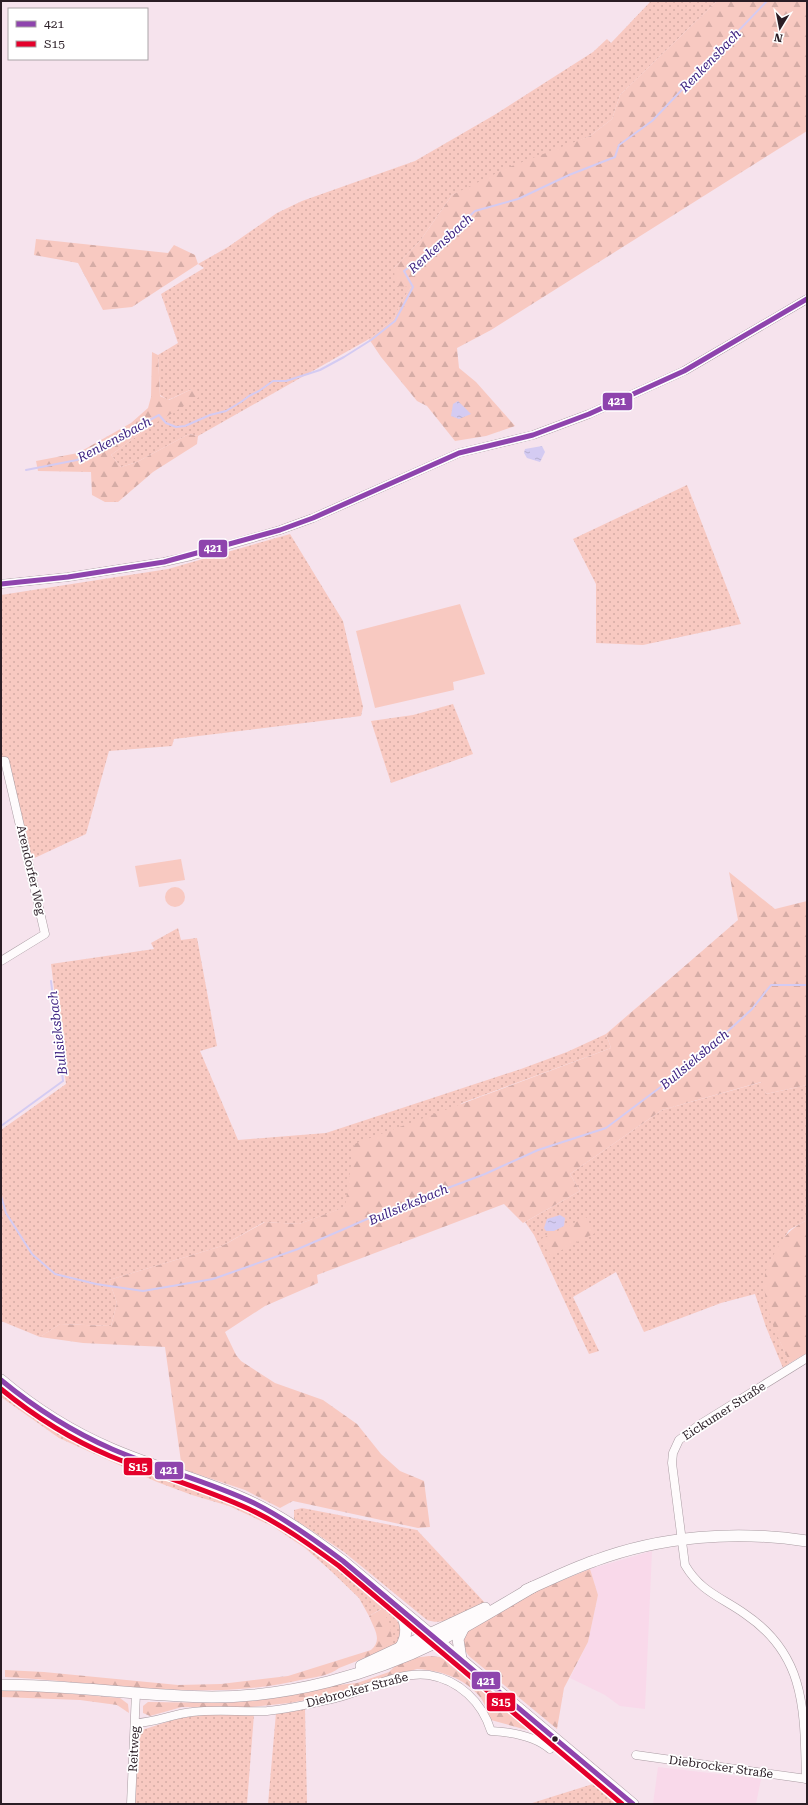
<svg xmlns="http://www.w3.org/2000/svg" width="808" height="1805" font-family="'Roboto Serif',serif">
<defs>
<pattern id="grass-dots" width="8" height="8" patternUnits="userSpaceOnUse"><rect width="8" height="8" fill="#f8c9c1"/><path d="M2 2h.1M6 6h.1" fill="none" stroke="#d5aca6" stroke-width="1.8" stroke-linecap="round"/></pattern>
<pattern id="forest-firs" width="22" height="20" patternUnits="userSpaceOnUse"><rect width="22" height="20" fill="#f8c9c1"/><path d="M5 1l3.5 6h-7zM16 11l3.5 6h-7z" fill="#d5aca6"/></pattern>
<pattern id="water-ripples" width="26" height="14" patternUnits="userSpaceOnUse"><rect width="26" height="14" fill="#d4cbf2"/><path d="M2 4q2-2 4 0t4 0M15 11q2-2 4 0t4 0" fill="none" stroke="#b6aecf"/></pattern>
</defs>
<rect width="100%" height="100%" fill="#f6e3ed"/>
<g fill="#f9d9ea">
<polygon points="652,1551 645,1709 620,1706 605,1695 570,1678 588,1642 598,1595 590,1569"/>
<polygon points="658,1767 761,1779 756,1804 653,1804"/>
</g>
<g fill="url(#grass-dots)">
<polygon points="651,1 717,1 620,95 612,119 590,136 452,195 420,241 394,268 411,287 401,302 394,319 369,339 198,436 189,434 137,462 121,467 111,455 149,427 192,389 168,400 160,395 158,355 178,343 161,294 204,268 198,264 228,247 277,213 302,201 415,161 496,114 593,52 607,39 611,43"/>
<polygon points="687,485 741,624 643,645 596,643 596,584 573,539"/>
<polygon points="290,534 343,621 363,707 361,716 174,739 172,746 109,751 86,834 26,862 3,764 1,764 1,595 168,569"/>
<polygon points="453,704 473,754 391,783 371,721 413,715"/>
<polygon points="178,928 181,940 197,938 217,1046 200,1051 238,1140 326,1133 521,1069 567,1052 606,1034 611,1048 462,1103 346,1207 299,1224 264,1222 222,1246 109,1280 117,1303 111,1326 60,1324 40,1337 1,1321 1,1130 66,1084 51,964 154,949 151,943"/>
<polygon points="762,1082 766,1094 807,1085 807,1220 789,1230 770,1262 779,1339 790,1363 783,1368 766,1327 755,1294 721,1303 644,1332 616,1272 573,1297 599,1351 589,1354 534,1235 525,1222 580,1191 570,1174 662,1110"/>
<polygon points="1,1388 19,1403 59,1428 112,1456 236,1504 281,1527 319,1552 393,1614 402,1629 399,1642 393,1647 381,1609 369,1616 359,1598 331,1571 305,1548 272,1526 229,1506 192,1495 157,1482 59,1438 1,1397"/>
<path d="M302,1508L417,1530L486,1604C468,1611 446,1627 427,1620L344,1552L294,1519V1510Z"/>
<polygon points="305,1709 307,1804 268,1804 276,1713"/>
<polygon points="254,1714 247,1804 134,1804 139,1731 176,1719 199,1715"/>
<polygon points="596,1783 622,1804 529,1804"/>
</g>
<g fill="url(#forest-firs)">
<polygon points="717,1 807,1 807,131 491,330 457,348 459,368 476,382 515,426 486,436 455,441 427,406 417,401 381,357 369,339 394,319 401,302 411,287 395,286 394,268 420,241 452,195 507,168 590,136 612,119 620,95"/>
<polygon points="36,239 168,253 174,245 195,255 198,264 132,307 103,310 78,263 34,255"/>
<polygon points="152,352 158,355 160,396 169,400 192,389 197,389 199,397 149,427 111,455 121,467 137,462 189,434 198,436 197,444 153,472 118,502 105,502 92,495 91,472 38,471 36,461 78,453 131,423 148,408 151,397"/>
<polygon points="729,872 775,909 807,901 807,1085 766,1094 761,1082 662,1110 570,1174 580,1191 523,1223 504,1204 317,1275 318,1283 265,1306 225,1332 236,1355 241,1361 275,1383 323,1400 357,1424 381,1454 400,1471 424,1481 430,1527 418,1528 293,1501 280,1508 245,1490 182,1469 165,1347 83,1343 40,1337 60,1324 111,1326 117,1303 109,1280 222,1246 265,1222 299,1224 345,1207 354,1144 611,1048 606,1034 738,920"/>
<polygon points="586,1217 595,1233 550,1256 541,1239"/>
<path d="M807,1220V1353L790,1363C778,1337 761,1305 765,1275C766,1267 772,1259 775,1252C785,1235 790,1229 807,1220Z"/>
<path d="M590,1569L598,1595L588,1642L564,1688L557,1729L470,1657C463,1649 462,1643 465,1633L538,1590Z"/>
<path d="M382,1609L390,1624L393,1647L339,1668C330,1675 317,1677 305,1679C207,1703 104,1682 5,1677V1670L44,1672L178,1685L221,1684L288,1676L371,1650C383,1640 374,1629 369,1616Z"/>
<path d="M429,1656L440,1657L450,1662L541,1734L491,1720C487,1712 485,1703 480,1697C465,1678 439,1670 417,1669L323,1697L289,1703L242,1708L182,1707L150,1716L143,1713V1706L148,1702L225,1703L260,1700L329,1686L357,1683L389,1672L395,1666L413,1658Z"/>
<polygon points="1,1690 51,1692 120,1698 128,1704 129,1713 117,1705 80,1700 1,1697"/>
</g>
<g fill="#f8c9c1">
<polygon points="460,604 485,674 453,682 454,690 375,708 356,631"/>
<polygon points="181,859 185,880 139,887 135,866"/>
<circle cx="175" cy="897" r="10"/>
</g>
<g fill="url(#water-ripples)">
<polygon points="458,401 471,414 459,419 451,416 453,404"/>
<polygon points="542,446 545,452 540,462 527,458 524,453 525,449"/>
<polygon points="560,1215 565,1218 564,1226 554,1231 546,1231 544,1228 547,1219"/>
</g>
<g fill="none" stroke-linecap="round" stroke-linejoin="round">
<g stroke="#d4cbf2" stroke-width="2">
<polyline points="26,470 77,460 159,415 166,423 176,427 185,426 210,415 226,411 241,402 249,396 259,391 273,381 286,381 320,370 344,357 371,340 395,321 413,287 404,271 441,243 475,211 518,199 569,175 615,157 619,145 652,121 767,1"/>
<polyline points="1,1126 63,1081 51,981"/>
<polyline points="1,1196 6,1213 32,1254 55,1274 96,1284 143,1291 213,1279 298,1249 381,1213 485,1174 538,1150 606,1128 694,1062 752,1009 771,985 807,985"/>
</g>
<defs>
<g id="minor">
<polyline points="1,584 68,577 164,562 191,556 280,530 313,518 459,453 533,435 589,414 684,371 807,299"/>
<polyline points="1,761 5,761 45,934 1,961"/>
<path d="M135,1723C155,1723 172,1714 192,1712C216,1709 242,1712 267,1711C290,1709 314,1703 336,1698C367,1690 397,1671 429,1675C459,1680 482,1702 491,1731C511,1732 535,1736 550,1749"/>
<polyline points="636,1755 807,1779"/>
<path d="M806,1779C804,1712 807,1656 745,1614C721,1597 701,1592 685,1565L672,1463L673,1453L679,1440L699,1425L807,1358"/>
<polyline points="131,1804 136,1693"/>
</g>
<g id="major">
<path d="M1,1380C34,1408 72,1432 112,1449C154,1467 198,1479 240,1497C278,1513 311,1537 343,1561L633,1804"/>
<path d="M526,1590C549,1580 571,1569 594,1561C661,1536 736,1530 807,1541"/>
<path d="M400,1648C409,1635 406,1623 400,1610"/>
<polyline points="461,1659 458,1639 464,1627"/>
<polyline points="361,1666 485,1608"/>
<path d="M1,1685C71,1685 141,1696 212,1697C289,1697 370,1675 439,1641C471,1624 502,1605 533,1587"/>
</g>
</defs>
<use href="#minor" stroke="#aa9ca3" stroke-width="9"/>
<use href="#major" stroke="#aa9ca3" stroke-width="12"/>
<use href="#minor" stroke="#fefbfc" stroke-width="8"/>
<use href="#major" stroke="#fefbfc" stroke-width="11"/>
<defs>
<g id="bus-1">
<polyline points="1,584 68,577 164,562 280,530 313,518 459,453 533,435 589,414 684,371 807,299"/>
<path d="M1,1380C35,1408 71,1431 112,1449C158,1469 208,1481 254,1503C286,1519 315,1540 343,1561L633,1804"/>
</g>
<path id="bus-2" d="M1,1389C34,1416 70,1439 110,1456C156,1475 204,1488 249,1509C281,1524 310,1545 339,1566L622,1804"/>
</defs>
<use href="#bus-1" stroke="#fff" stroke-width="8"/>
<use href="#bus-2" stroke="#fff" stroke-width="8"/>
<use href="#bus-1" stroke="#8e44ad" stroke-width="5"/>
<use href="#bus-2" stroke="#e4002b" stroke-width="5"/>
</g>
<circle fill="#2a1d25" stroke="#fff" stroke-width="1.5" cx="555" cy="1739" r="3.5"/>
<g text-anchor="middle" stroke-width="3.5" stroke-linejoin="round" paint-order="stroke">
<g font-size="12" fill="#2a1d25" stroke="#fff">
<text transform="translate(31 870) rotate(77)" y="4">Arendorfer Weg</text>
<text transform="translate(724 1411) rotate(-33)" y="4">Eickumer Straße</text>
<text transform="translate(357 1690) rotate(-15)" y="4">Diebrocker Straße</text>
<text transform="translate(134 1749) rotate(-87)" y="4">Reitweg</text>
<text transform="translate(721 1767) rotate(8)" y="4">Diebrocker Straße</text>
</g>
<g font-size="13" font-style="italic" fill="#3e2382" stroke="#fff">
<text transform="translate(710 60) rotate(-46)" y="5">Renkensbach</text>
<text transform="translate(440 243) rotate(-42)" y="5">Renkensbach</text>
<text transform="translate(114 439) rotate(-28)" y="5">Renkensbach</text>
<text transform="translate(57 1033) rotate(-97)" y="5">Bullsieksbach</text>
<text transform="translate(694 1059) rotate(-40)" y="5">Bullsieksbach</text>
<text transform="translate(408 1204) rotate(-23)" y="5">Bullsieksbach</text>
</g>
</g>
<g stroke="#fff" stroke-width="1.5">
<rect x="602" y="392" width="31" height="19" rx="4" fill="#8e44ad"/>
<rect x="198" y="539" width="30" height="19" rx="4" fill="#8e44ad"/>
<rect x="123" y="1457" width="30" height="19" rx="4" fill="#e4002b"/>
<rect x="154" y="1461" width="30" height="19" rx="4" fill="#8e44ad"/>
<rect x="471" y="1671" width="30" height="19" rx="4" fill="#8e44ad"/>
<rect x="486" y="1692" width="30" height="20" rx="4" fill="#e4002b"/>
</g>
<g font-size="11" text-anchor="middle" font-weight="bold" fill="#fff">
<text x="617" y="405">421</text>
<text x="213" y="552">421</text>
<text x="138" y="1471">S15</text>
<text x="169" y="1474">421</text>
<text x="486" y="1685">421</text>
<text x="501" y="1706">S15</text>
</g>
<rect width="808" height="1805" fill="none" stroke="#2a1d25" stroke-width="4"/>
<rect x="8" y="8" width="140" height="52" fill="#ffffff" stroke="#aaa5a8"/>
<rect x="16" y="21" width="20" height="6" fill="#8e44ad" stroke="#aaa5a8"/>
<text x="44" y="28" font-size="12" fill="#2a1d25">421</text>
<rect x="16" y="41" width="20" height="6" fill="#e4002b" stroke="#aaa5a8"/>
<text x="44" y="48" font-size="12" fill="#2a1d25">S15</text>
<g transform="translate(780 28) rotate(190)" stroke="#ffffff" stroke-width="3" paint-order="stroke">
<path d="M0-3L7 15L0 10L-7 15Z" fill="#2a1d25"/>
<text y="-6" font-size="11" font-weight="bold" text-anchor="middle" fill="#2a1d25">N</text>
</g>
</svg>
